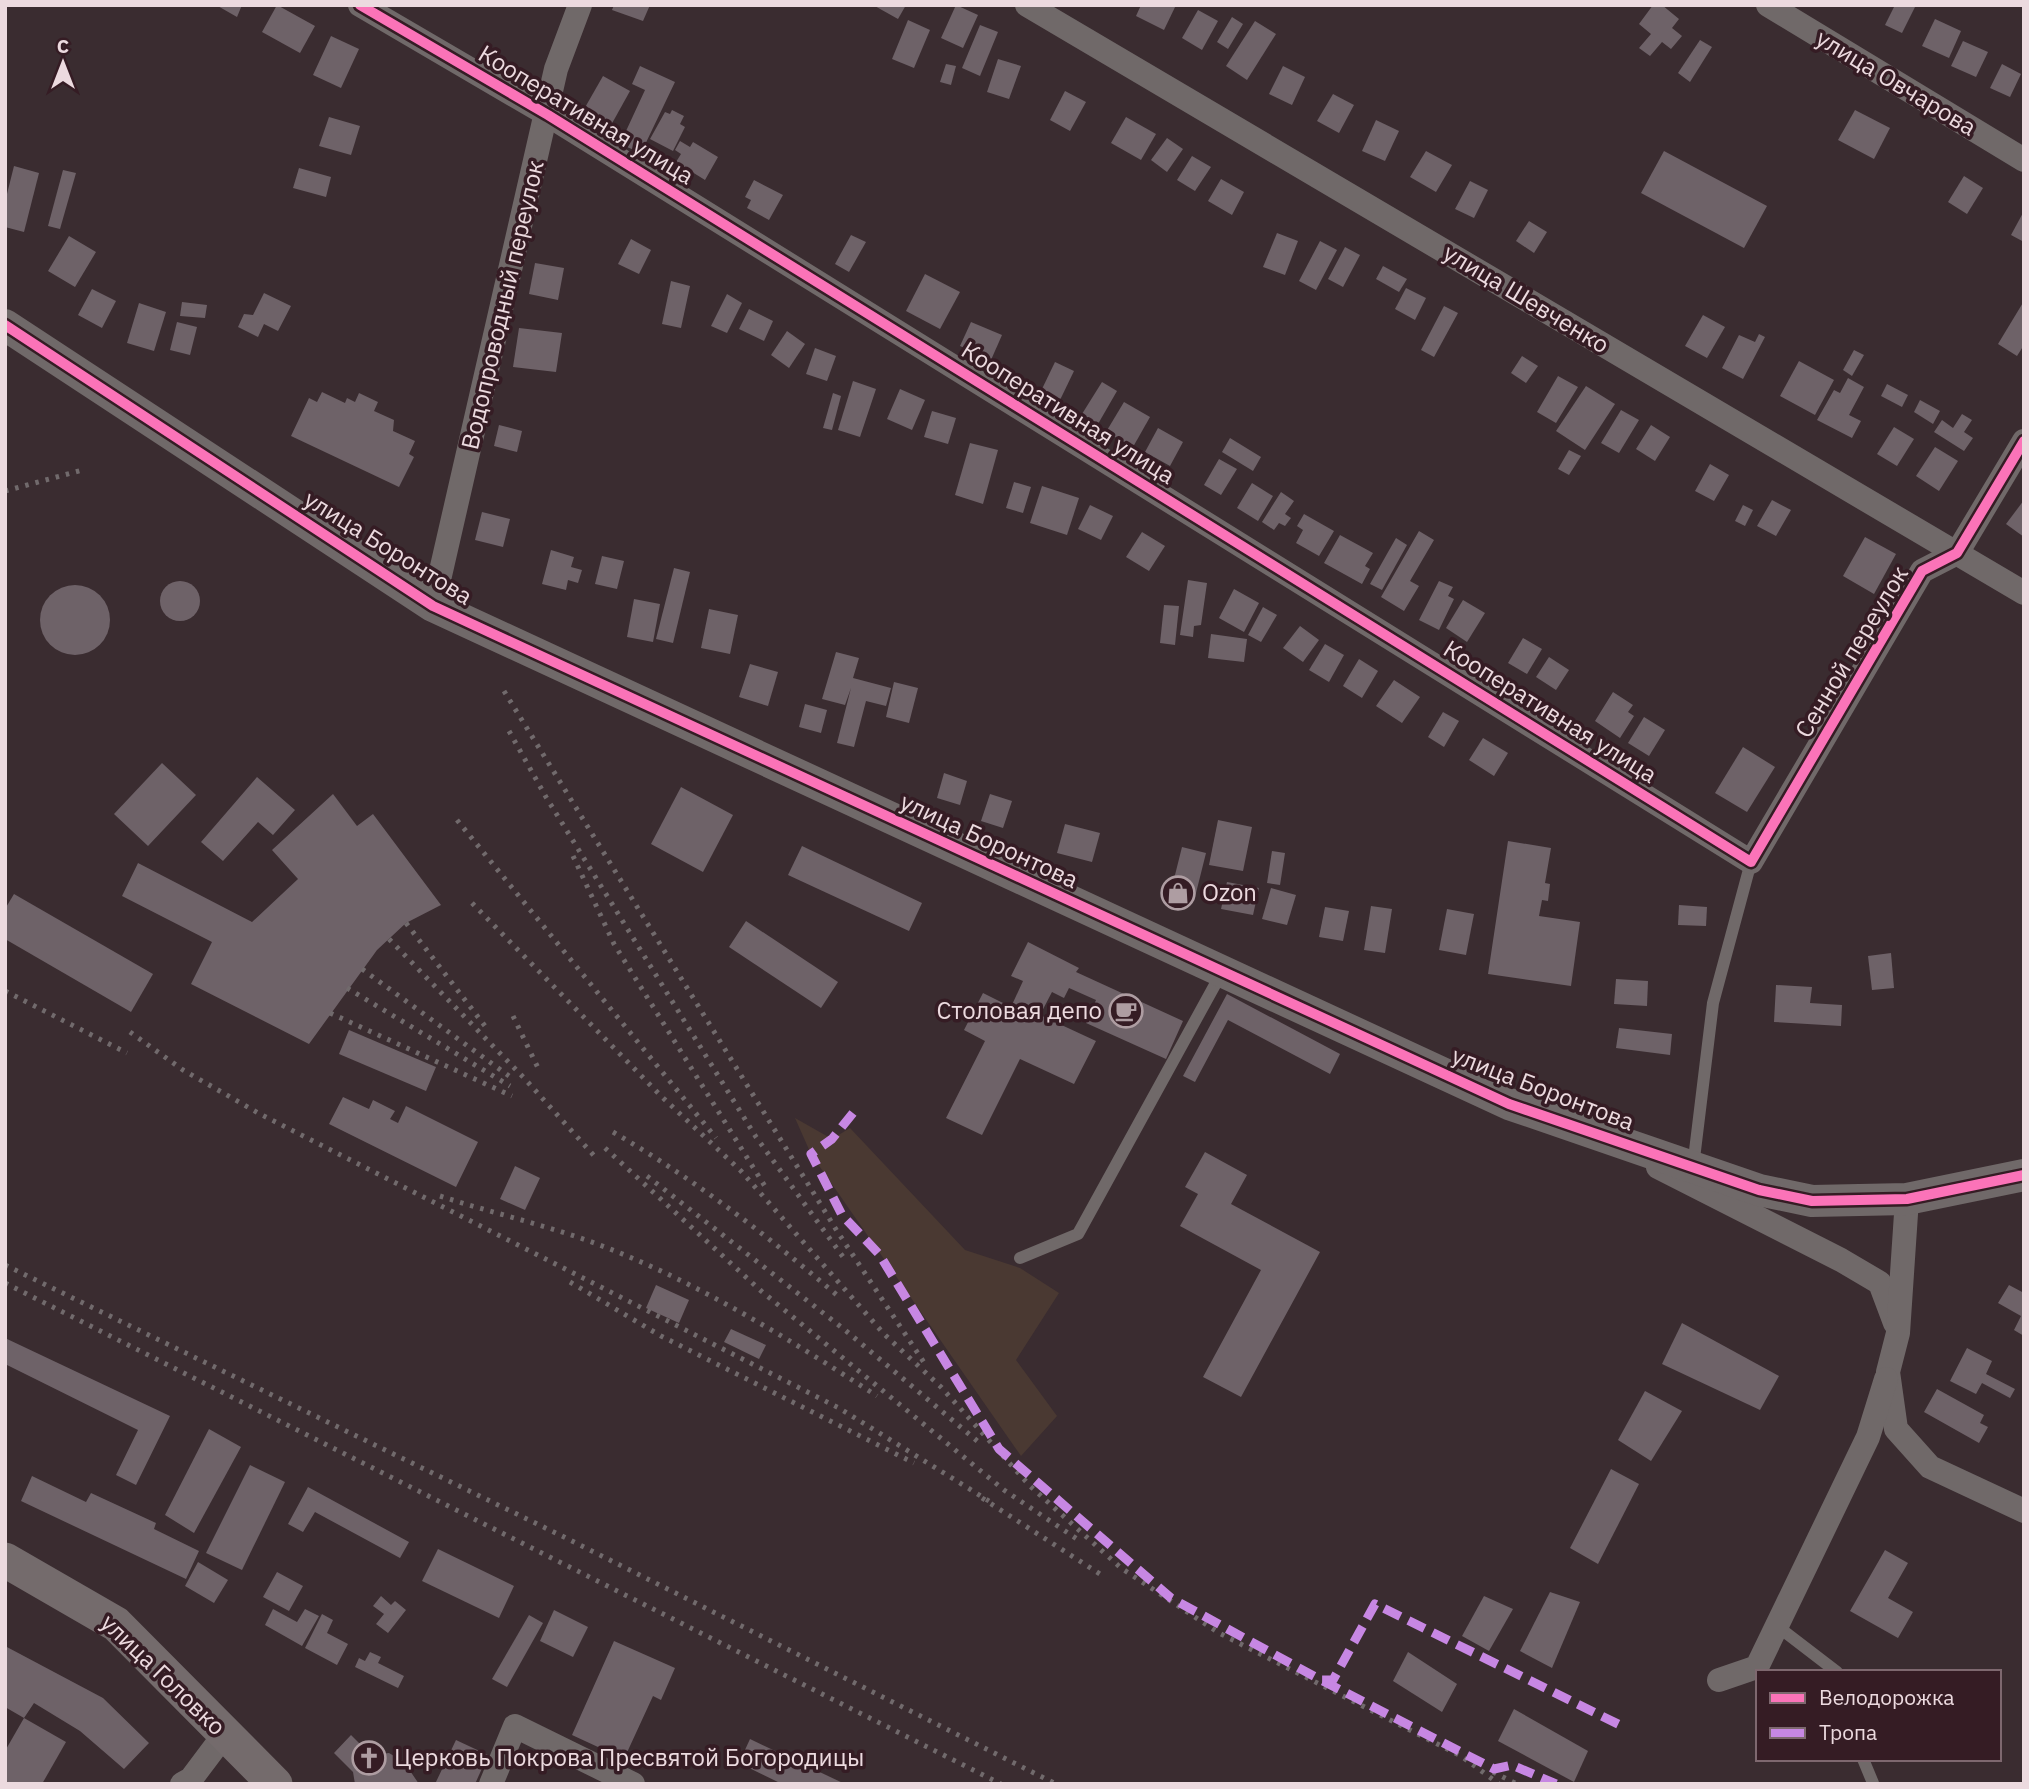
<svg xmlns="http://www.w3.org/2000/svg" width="2029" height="1789" font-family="'IBM Plex Sans',sans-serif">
<rect width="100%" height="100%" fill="#3a2c30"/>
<polygon fill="#4a3932" points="795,1118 832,1139 850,1128 965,1250 1020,1268 1059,1293 1016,1360 1057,1416 1021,1456 811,1154"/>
<g fill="#6e6268">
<polygon points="216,5 242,5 237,17"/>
<polygon points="277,5 315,26 300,53 262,32"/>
<polygon points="614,5 650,5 643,21 612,10"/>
<polygon points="873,5 906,5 898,19"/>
<polygon points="956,5 978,15 963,48 941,38"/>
<polygon points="1141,5 1176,5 1164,30 1136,16"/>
<polygon points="1653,5 1662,5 1679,19 1672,28 1682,36 1671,49 1662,42 1650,56 1639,48 1651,34 1639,24"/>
<polygon points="1895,5 1916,5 1902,33 1885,25"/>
<polygon points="1198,10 1218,21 1202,50 1182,38"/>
<polygon points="1232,17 1243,24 1228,49 1217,42"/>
<polygon points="1935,19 1961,31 1949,58 1922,46"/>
<polygon points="908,20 930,30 914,68 892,59"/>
<polygon points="1255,21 1276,34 1247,80 1226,66"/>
<polygon points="980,25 998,32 980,76 962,68"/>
<polygon points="331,36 359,49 341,88 313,75"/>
<polygon points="1700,40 1712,47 1690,82 1678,73"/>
<polygon points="1963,41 1988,52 1976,77 1951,66"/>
<polygon points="998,59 1021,66 1009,99 987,92"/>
<polygon points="946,64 956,66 951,85 940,82"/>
<polygon points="2002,64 2021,74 2010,97 1990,88"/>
<polygon points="640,66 675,82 641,153 620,144 645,90 632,84"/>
<polygon points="1283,66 1305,77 1292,105 1269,94"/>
<polygon points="603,76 630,91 610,127 583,111"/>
<polygon points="1065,91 1086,102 1070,131 1050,120"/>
<polygon points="1333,94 1354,105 1339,133 1317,121"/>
<polygon points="672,110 684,116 680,124 685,127 673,151 650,139 665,112 670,114"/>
<polygon points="1855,110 1890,128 1874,159 1838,140"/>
<polygon points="329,117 360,126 351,155 319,146"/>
<polygon points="1126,117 1156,134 1141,160 1111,143"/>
<polygon points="1376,120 1399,131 1385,161 1362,151"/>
<polygon points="1167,138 1183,149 1167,172 1151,160"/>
<polygon points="680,141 690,147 693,142 718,157 705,180 676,162 681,154 675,150"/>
<polygon points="1426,151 1452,165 1436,192 1410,177"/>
<polygon points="1664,151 1767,206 1744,248 1641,193"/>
<polygon points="1192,156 1211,167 1195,191 1177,180"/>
<polygon points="14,166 39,173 24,232 5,227 5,202"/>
<polygon points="299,168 331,177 326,197 293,188"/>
<polygon points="63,170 76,173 60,229 48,226"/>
<polygon points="1964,176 1983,188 1967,214 1948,202"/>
<polygon points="1221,179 1244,192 1232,215 1208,201"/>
<polygon points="754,180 783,195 769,220 747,208 751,200 745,197"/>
<polygon points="1470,181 1488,190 1474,218 1455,209"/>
<polygon points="2024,211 2024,242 2011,235"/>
<polygon points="1529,221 1547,232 1534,253 1516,241"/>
<polygon points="1277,233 1298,241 1285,275 1263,267"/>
<polygon points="851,235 866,242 849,272 835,264"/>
<polygon points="69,236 96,252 75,287 48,271"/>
<polygon points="631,239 651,250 639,274 618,264"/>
<polygon points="1320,241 1337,250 1316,290 1299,281"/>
<polygon points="1345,247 1360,255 1343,287 1328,279"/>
<polygon points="535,263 564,268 558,300 529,294"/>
<polygon points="1383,266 1407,279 1399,292 1376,279"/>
<polygon points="925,274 960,292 940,329 906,311"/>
<polygon points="671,281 690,286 681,328 662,324"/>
<polygon points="1406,288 1426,298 1415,320 1395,309"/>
<polygon points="92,289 116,301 102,328 78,315"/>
<polygon points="264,293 291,306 278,331 264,324 258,337 238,327 244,314 253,315"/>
<polygon points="727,294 742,303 727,333 711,326"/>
<polygon points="2024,301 2024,345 2017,356 1998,344"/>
<polygon points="182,302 207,305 205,318 180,316"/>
<polygon points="139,303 166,312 154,351 127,343"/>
<polygon points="1444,306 1458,313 1434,357 1421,350"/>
<polygon points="749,309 773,321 764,341 739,329"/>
<polygon points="1703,315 1725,327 1707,358 1685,346"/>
<polygon points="177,322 197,327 190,355 170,350"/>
<polygon points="971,322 1002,335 991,360 960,346"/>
<polygon points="519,328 562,333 556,372 513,367"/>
<polygon points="787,331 805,344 789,368 771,355"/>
<polygon points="1759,334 1765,337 1743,379 1722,368 1739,335 1755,342"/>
<polygon points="815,348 836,356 827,381 806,374"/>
<polygon points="1854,350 1864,355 1852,376 1843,370"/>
<polygon points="1522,356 1538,366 1526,383 1511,373"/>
<polygon points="1799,361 1834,380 1815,415 1780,396"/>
<polygon points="1055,362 1074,371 1060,400 1041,391"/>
<polygon points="1558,376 1578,387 1556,423 1537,412"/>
<polygon points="1848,378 1864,387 1849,415 1861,421 1852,438 1817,420 1834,390 1840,393"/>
<polygon points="853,381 876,389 860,437 838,430"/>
<polygon points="1102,382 1117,391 1098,424 1082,414"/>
<polygon points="1887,384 1908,395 1902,407 1881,396"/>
<polygon points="1586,386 1615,404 1585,450 1556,431"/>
<polygon points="900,389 925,400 912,430 887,419"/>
<polygon points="322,392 345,403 347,398 355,402 359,393 378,402 374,411 394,420 393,431 415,441 409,454 414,457 399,487 291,436 309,398 317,402"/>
<polygon points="833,393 841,396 832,430 823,428"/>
<polygon points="1920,400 1940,411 1933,424 1914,412"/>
<polygon points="1124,402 1150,417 1133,447 1106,432"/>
<polygon points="1621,410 1639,420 1619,453 1601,443"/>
<polygon points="932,411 956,418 948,444 924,437"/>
<polygon points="1962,414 1972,420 1964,432 1973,438 1964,451 1934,432 1942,420 1953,428"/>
<polygon points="499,425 522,431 517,452 494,446"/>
<polygon points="1651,425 1670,437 1655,461 1636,449"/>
<polygon points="1894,427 1914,439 1897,466 1877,454"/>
<polygon points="1158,428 1183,442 1170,466 1145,452"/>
<polygon points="1230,438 1261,457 1253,471 1222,452"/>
<polygon points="970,443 998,450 983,504 955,495"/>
<polygon points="1935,447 1958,461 1939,491 1916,476"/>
<polygon points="1569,450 1581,456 1569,475 1558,469"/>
<polygon points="1219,459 1237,469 1221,495 1204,485"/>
<polygon points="1710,464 1729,475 1714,501 1695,491"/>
<polygon points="1014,482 1031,487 1023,513 1006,508"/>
<polygon points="1252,483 1273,496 1258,521 1237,508"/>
<polygon points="1042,486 1079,498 1067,535 1030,523"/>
<polygon points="1281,492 1294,501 1285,514 1291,518 1285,526 1279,523 1274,530 1262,522"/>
<polygon points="1772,500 1791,510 1776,536 1757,526"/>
<polygon points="2024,500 2024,537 2006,524"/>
<polygon points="1090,505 1113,516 1101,540 1078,529"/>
<polygon points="1743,505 1753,510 1745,526 1735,521"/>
<polygon points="482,512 510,519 503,547 475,540"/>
<polygon points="1304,514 1334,531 1319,556 1296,543 1303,530 1297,526"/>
<polygon points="1419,531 1434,540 1410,581 1419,586 1404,611 1381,597"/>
<polygon points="1142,532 1165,546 1149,571 1126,557"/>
<polygon points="1340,535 1373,553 1365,566 1370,569 1362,584 1324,563"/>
<polygon points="1865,537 1896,554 1874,594 1843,576"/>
<polygon points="1396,538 1407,545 1382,590 1370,584"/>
<polygon points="551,550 574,557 571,567 582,570 578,583 568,580 566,590 542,584"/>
<polygon points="602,556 624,561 617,589 595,584"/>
<polygon points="674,568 690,572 673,643 656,639"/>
<polygon points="1188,580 1207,583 1201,625 1194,626 1193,637 1180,635"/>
<polygon points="1439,581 1453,587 1448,596 1454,599 1439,630 1419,620"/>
<circle cx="180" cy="601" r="20"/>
<circle cx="75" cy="620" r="35"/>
<polygon points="1234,589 1259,603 1244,632 1219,618"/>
<polygon points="634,599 660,604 653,642 627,637"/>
<polygon points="1463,600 1485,613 1467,642 1446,628"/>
<polygon points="1164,605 1179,606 1175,645 1160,643"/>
<polygon points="1263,607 1277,615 1261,642 1248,635"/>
<polygon points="709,609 738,615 730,654 701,648"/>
<polygon points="1300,626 1319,640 1303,662 1283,648"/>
<polygon points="1211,634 1247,639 1244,662 1208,658"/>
<polygon points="1523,638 1542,649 1527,674 1508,663"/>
<polygon points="1325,644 1344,655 1329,682 1309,670"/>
<polygon points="836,652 859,658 853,678 891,688 886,706 866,701 854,747 837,743 851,688 845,705 822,699"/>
<polygon points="1549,657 1569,670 1556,690 1536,677"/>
<polygon points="1359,659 1378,671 1362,698 1343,686"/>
<polygon points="750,664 778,672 768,706 739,697"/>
<polygon points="1394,680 1420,697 1402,723 1376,706"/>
<polygon points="894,682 918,688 909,723 886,717"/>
<polygon points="1613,692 1633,705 1628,712 1634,716 1620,738 1595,721"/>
<polygon points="805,704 827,710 821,733 799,727"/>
<polygon points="1443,712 1459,721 1444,747 1428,737"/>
<polygon points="1644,717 1665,730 1649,756 1628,743"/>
<polygon points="1483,738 1508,753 1494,776 1469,760"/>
<polygon points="1743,747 1775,767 1747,812 1715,793"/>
<polygon points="162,763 196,795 148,846 114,814"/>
<polygon points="944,773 967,781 960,805 937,798"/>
<polygon points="257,777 295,810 273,835 258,822 223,861 201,842"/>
<polygon points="681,787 733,815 703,872 651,844"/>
<polygon points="333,794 357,826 373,814 441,905 406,923 377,950 309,1044 191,984 212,942 122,896 138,863 252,922 298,879 272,850"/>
<polygon points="990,794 1012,801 1003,828 981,821"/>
<polygon points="1218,820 1252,827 1243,871 1209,865"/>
<polygon points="1065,824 1100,833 1092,862 1057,853"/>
<polygon points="1508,841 1551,848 1545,883 1550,884 1548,901 1542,900 1539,916 1580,922 1571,986 1488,974"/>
<polygon points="802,846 922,903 909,931 788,875"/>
<polygon points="1182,847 1206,853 1194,901 1170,895"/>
<polygon points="1272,851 1285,853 1280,885 1267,883"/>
<polygon points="1227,882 1259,888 1253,915 1221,909"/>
<polygon points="1271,888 1296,895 1287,925 1262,919"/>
<polygon points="14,894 153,974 131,1012 5,939 5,909"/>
<polygon points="1679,905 1707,907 1706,926 1678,925"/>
<polygon points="1371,906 1392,909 1385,953 1364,950"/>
<polygon points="1325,907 1349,911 1343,941 1319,937"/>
<polygon points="1447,909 1474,914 1466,955 1439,950"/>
<polygon points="746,921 838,982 821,1008 729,947"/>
<polygon points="1028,942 1079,968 1076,972 1183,1021 1166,1059 1086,1023 1096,1000 1069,988 1064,998 1052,992 1040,1015 1096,1041 1074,1084 1020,1059 982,1135 946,1118 985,1041 964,1030 983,993 1011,1007 1023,981 1011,976"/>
<polygon points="1891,953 1894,988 1872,990 1868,956"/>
<polygon points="1616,979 1648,981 1647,1006 1614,1004"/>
<polygon points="1776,985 1812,987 1810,1003 1842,1005 1841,1026 1774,1022"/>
<polygon points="1227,994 1340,1054 1330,1074 1228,1020 1195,1082 1183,1076"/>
<polygon points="1619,1028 1672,1034 1670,1055 1616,1048"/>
<polygon points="349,1030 436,1067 426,1091 339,1054"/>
<polygon points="343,1097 369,1109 373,1100 395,1111 390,1119 398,1123 406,1106 478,1142 456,1187 329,1124"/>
<polygon points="1205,1152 1247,1175 1231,1204 1320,1252 1241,1397 1203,1377 1261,1270 1180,1226 1198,1194 1185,1187"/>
<polygon points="515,1166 540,1178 525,1210 500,1199"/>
<polygon points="656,1285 689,1300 679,1323 646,1308"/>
<polygon points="2009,1285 2024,1293 2024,1336 2014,1330 2021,1316 1998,1303"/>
<polygon points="1682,1323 1779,1376 1760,1410 1662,1364"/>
<polygon points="731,1329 766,1345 759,1359 724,1342"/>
<polygon points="5,1338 170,1416 136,1485 116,1475 138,1430 5,1364"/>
<polygon points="1967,1348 1992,1361 1986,1374 2015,1389 2010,1398 1982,1383 1976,1394 1950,1381"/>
<polygon points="1937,1389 1984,1415 1980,1423 1988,1427 1979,1443 1924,1412"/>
<polygon points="1645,1391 1682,1411 1651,1461 1618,1440"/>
<polygon points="209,1429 241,1447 194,1533 165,1515"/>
<polygon points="250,1465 285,1482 242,1570 206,1553"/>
<polygon points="1611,1469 1639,1484 1598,1564 1570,1548"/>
<polygon points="32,1476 86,1502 91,1493 156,1523 154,1529 199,1551 186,1579 21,1501"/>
<polygon points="308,1487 409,1542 400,1558 315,1512 303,1532 288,1524"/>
<polygon points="438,1549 514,1586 499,1618 422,1581"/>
<polygon points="1885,1550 1908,1563 1888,1598 1913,1612 1898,1638 1850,1611"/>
<polygon points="198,1562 228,1580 214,1603 185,1586"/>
<polygon points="277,1572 303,1586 289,1611 263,1597"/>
<polygon points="1550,1592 1580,1602 1552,1668 1520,1651"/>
<polygon points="381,1596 391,1605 395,1601 406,1610 388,1633 376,1624 384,1614 373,1606"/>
<polygon points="1484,1596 1513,1609 1489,1651 1462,1636"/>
<polygon points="273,1609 297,1622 305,1609 319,1616 302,1646 265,1625"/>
<polygon points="554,1610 588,1627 573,1657 540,1641"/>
<polygon points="322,1614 333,1620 327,1633 348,1644 337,1665 305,1648"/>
<polygon points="529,1615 543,1623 507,1687 492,1679"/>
<polygon points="614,1641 675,1668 661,1700 653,1696 624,1759 572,1735"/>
<polygon points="5,1646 103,1698 149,1743 124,1769 80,1731 34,1703 24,1718 5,1707"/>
<polygon points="370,1652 381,1657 378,1663 404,1676 398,1688 355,1667 359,1658 365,1661"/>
<polygon points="1408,1652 1457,1684 1442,1712 1393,1681"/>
<polygon points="1514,1709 1588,1751 1574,1782 1498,1741"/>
<polygon points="24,1718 66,1742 42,1784 5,1784 5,1751"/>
<polygon points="351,1735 371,1755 389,1753 404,1762 419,1784 355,1784 353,1772 334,1753"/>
<polygon points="750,1739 845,1784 782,1784 739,1763"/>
<polygon points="456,1740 488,1755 475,1784 435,1784"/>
</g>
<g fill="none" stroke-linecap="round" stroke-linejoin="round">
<g stroke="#706969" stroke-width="12">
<polyline points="1693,1167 1713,1003 1751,862"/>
<polyline points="1020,1258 1078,1234 1222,972"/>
<polyline points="1777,1626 1837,1672"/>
<polyline points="1863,1759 1873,1783"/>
</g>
<g stroke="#706969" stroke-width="24">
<polyline points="360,5 548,115 1751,862 1922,571 1957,553 2024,441"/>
<polyline points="1027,5 2024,593"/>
<polyline points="1768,5 2024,160"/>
<polyline points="433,606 556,69 580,5"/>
<polyline points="1658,1167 1841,1260 1880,1283 1895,1323"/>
<polyline points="1907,1199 1898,1333 1888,1372 1896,1429 1930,1467 2024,1511"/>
<polyline points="1719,1680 1757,1667 1868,1437 1886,1379"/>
<polyline points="182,1784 191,1779 224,1735"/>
<polyline points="491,1784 515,1726 633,1784"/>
</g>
<polyline stroke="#706969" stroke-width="32" points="5,325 433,606 1509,1104 1759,1190 1812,1201 1907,1199 2024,1175"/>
<polyline stroke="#746b6c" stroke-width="35" points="5,1560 116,1624 275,1784"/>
<g stroke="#716a6c" stroke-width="5" stroke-dasharray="3.5 7" stroke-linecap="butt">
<polyline points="5,491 86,469"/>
<polyline points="504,691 837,1231 925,1364"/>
<polyline points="509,731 546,797 756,1137 846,1261"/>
<polyline points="457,820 716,1138"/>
<polyline points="573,856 614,944 766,1188"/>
<polyline points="472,903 661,1096 741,1171 884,1334 941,1387 1030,1486 1121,1568 1219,1633 1461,1756 1499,1784"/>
<polyline points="406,923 485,1026"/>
<polyline points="389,939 525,1079 597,1159"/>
<polyline points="362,969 509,1076"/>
<polyline points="347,988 510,1086"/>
<polyline points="5,991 127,1053"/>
<polyline points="330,1013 512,1096"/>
<polyline points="513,1016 539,1070"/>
<polyline points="130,1032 183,1070 260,1114 839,1408 989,1501"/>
<path d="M613,1132C697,1181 764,1233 838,1296"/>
<polyline points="605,1148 760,1290 1004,1490 1080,1541"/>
<polyline points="647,1176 845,1330 982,1445"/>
<path d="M440,1196C492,1213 546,1225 597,1244C696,1281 789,1339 877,1396"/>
<polyline points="5,1265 564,1537 1056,1784"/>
<polyline points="570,1282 661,1336 914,1463"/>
<polyline points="5,1283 1001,1784"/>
<polyline points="982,1498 1103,1576"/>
<polyline points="1493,1772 1517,1784"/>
</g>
<g stroke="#c787e3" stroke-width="9" stroke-dasharray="18 9" stroke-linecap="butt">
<polyline points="853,1113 832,1139 811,1154 842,1215 879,1254 999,1449 1171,1598 1321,1680 1333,1680 1375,1604 1622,1726"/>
<polyline points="1323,1681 1494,1769 1512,1765 1556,1784"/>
</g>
<defs>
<g id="cycleway">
<polyline points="360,5 548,115 1751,862 1922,571 1957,553 2024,441"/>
<polyline points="5,325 433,606 1509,1104 1759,1190 1812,1201 1907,1199 2024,1175"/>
</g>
</defs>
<use href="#cycleway" stroke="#351c24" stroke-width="15"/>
<use href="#cycleway" stroke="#fb73b8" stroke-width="10"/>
</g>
<defs>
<symbol id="shop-ring" viewBox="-11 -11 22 22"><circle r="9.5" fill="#351c24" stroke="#ae9da2" stroke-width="1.5"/><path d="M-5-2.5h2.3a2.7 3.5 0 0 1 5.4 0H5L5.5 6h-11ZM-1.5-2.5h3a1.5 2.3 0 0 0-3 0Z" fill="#ae9da2"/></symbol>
<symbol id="cafe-ring" viewBox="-11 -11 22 22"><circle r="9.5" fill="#351c24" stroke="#ae9da2" stroke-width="1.5"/><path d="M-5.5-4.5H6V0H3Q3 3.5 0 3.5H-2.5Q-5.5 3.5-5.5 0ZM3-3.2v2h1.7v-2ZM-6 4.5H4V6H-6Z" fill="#ae9da2"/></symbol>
<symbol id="church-ring" viewBox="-11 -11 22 22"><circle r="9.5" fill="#351c24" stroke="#ae9da2" stroke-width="1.5"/><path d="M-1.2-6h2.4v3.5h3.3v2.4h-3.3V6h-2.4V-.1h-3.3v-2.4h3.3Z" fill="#ae9da2"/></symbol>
</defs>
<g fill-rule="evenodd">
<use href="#shop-ring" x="1159" y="874" width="38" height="38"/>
<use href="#cafe-ring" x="1107" y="992" width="38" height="38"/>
<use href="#church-ring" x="350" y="1739" width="38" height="38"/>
</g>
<g text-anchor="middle" stroke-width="7" stroke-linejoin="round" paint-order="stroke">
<g font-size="24" fill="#ecdadf" stroke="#351c24">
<text transform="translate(1896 83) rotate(31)" y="8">улица Овчарова</text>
<text transform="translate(586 115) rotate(31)" y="8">Кооперативная улица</text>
<text transform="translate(1526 299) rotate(31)" y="8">улица Шевченко</text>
<text transform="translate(503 305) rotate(-77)" y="8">Водопроводный переулок</text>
<text transform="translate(1068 413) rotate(32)" y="8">Кооперативная улица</text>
<text transform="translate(388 548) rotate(32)" y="8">улица Боронтова</text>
<text transform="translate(1852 652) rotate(-59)" y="8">Сенной переулок</text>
<text transform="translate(1550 712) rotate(32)" y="8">Кооперативная улица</text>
<text transform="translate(989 841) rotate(25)" y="8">улица Боронтова</text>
<text transform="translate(1543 1089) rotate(21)" y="8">улица Боронтова</text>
<text transform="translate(163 1675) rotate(44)" y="8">улица Головко</text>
</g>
<g font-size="24" fill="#ecdadf" stroke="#351c24" text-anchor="start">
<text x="1202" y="901">Ozon</text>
<text x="1102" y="1019" text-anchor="end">Столовая депо</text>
<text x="394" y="1766">Церковь Покрова Пресвятой Богородицы</text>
</g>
</g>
<rect width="2029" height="1789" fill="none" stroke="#ecdadf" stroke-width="14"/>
<rect x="1756" y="1670" width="245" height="91" fill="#351c24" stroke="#7e686f" stroke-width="2"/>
<rect x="1770" y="1693" width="35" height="10" fill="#fb73b8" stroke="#7e686f" stroke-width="2"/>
<text x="1819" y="1705" font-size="21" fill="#ecdadf">Велодорожка</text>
<rect x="1770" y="1728" width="35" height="10" fill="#c787e3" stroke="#7e686f" stroke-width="2"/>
<text x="1819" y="1740" font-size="21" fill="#ecdadf">Тропа</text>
<g transform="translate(63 63)" stroke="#351c24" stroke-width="5" paint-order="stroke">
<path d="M0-5L12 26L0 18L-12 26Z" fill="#ecdadf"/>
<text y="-10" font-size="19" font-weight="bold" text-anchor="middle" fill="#ecdadf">С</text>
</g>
</svg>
